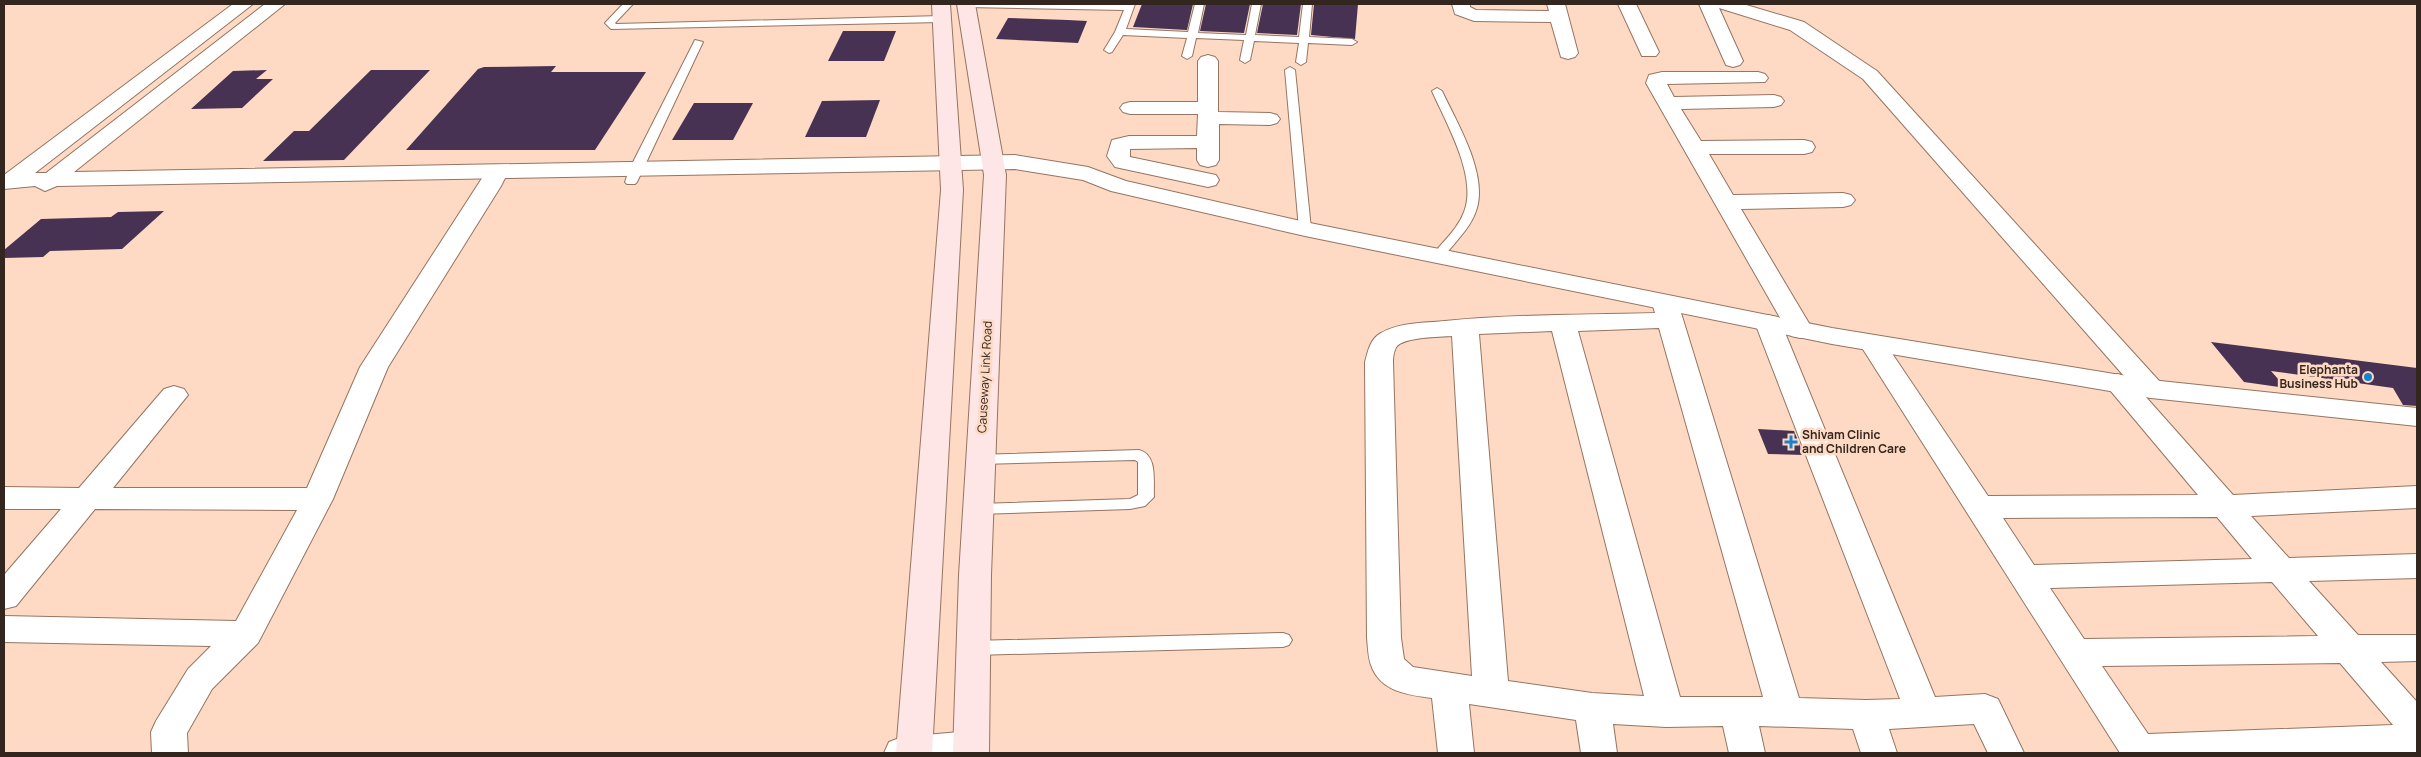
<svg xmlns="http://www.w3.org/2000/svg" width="2421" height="757" font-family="Manrope,sans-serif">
<rect width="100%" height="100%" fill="#fedac4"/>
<g fill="#483253">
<polygon points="1142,4 1193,4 1187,30 1133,27"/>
<polygon points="1206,4 1250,4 1244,33 1200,31"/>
<polygon points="1263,4 1301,4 1297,35 1257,33"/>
<polygon points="1314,4 1358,4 1355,39 1311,35"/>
<polygon points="1008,18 1068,20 1087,21 1078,43 996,39"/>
<polygon points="843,31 896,31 884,61 828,61"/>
<polygon points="556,66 551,72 646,72 595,150 406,150 478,69 484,67"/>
<polygon points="267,70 256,79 273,79 242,108 191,109 233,71"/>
<polygon points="371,70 430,70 344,160 263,161 294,131 309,131"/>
<polygon points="880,100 866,137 805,137 822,101"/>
<polygon points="694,103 753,103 733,140 672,140"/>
<polygon points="164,211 122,249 50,251 43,257 4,258 4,250 41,219 111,217 118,212"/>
<polygon points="2211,342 2417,368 2417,406 2403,405 2393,388 2271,371 2286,388 2244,382"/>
<polygon points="1758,429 1794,431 1804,455 1768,454"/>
</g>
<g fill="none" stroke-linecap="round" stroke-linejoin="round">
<defs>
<g id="service">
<polygon points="623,4 633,4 615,23 616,24 942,16 947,19 942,22 611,29 605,23"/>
<polygon points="961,4 1135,4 1126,29 1188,32 1195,4 1204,4 1198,33 1246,35 1252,4 1261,4 1255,35 1299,37 1303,4 1312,4 1309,37 1352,39 1357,42 1352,45 1308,43 1306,62 1301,65 1296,62 1299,43 1254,41 1250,60 1245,63 1240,60 1244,40 1196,38 1192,56 1187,59 1182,56 1187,38 1123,35 1112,52 1109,53 1104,50 1115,32 1124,10 966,7"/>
<polygon points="695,40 703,42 637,182 635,184 627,184 625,182 629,170"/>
<polygon points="1290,67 1295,70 1311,229 1305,233 1299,229 1285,70"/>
<path d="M1437,88L1442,91C1457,123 1489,175 1476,211C1470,229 1453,244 1442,259L1438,260L1432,256C1442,242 1458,229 1464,212C1478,177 1446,123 1432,91Z"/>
<path d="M1139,450C1158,455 1153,481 1154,497L1145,506L1130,509L978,514L973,513L970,509L973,505L978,504L1130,499L1138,495V462L1135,460L980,464L975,463L973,459L975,455Z"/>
<polygon points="1283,633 1289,635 1292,640 1289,645 1283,647 973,655 967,653 964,648 967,643 973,641"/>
</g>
<g id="minor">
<polygon points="1452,4 1470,4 1470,7 1476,10 1549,11 1547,4 1565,4 1578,53 1575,57 1568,59 1561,57 1551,22 1474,21 1455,14"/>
<polygon points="1618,4 1636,4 1659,52 1656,56 1642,56"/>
<path d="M1699,4H1743L1804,22L1877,71L2161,383L2165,389L2161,395L2151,398L2145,396L2233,495L2417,486V508L2251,516L2289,558L2417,554V578L2309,581L2358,635H2417V661L2381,662L2417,702V753H2120L1859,343L1863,337L1872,335L1881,337L1988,496L2198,495L2104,383L2108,377L2118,374L2124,376L1863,79L1790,30L1719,8L1743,61L1740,65L1733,67L1726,65ZM2217,517L2252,559L2034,565L2003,518ZM2272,582L2318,636L2084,639L2050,588ZM2340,663L2393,725L2148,734L2102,666Z"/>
<polygon points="1208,55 1215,57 1218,61 1218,112 1270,113 1277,115 1280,119 1277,123 1270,125 1219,124 1219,160 1216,165 1208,167 1200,165 1197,160 1197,148 1130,149 1130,157 1216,175 1219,180 1216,185 1208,187 1115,167 1107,156 1112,140 1129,136 1197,136 1198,114 1130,114 1123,112 1120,108 1123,104 1130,102 1198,102 1198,61 1201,57"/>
<polygon points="1662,72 1758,72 1765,74 1768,78 1765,82 1667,84 1674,97 1774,95 1781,97 1784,101 1781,105 1774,107 1681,109 1701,141 1804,140 1812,142 1815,147 1812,152 1804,154 1709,154 1733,195 1843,193 1851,195 1855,200 1851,205 1843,207 1741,209 1813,330 1809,336 1800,338 1791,336 1787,330 1646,83 1649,75"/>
<polygon points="497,165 505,167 508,172 501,186 388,367 333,499 258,643 212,689 187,733 188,753 152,753 151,732 156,721 188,669 211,646 4,642 4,616 236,621 297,510 95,509 16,606 4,609 4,575 61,509 4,509 4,487 79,488 164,389 174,386 184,389 188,395 113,488 307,488 360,367 486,172 489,167"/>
<path d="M1665,295L1674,298L1678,303L1799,698L1866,700L1900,699L1755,323L1759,317L1768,315L1777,317L1781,323L1935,697L1985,694L1998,699L2024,753H1988L1974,724L1889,729L1897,753H1861L1853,729L1759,726L1765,753H1729L1723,726L1666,727L1613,724L1617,753H1581L1576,720L1469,704L1474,753H1438L1432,698C1409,695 1380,692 1371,665C1368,657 1368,647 1367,638L1365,362C1368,351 1370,339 1381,333C1400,322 1424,323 1445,321C1514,314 1585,315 1655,313L1652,303L1656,298ZM1659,328L1763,697H1680L1578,331ZM1552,331L1644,696L1592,693L1508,681L1479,334ZM1452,336L1472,676L1413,667L1404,659L1401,638L1393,362C1393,357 1394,350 1397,346C1406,337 1439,337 1452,336Z"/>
<polygon points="971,731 984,735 989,746 986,753 884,753 889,742 902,737"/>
</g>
<polygon id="tertiary" points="233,4 253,4 35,173 46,173 265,4 285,4 74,172 1015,155 1088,167 1126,181 1305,222 1832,328 2151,380 2417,408 2417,426 2151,398 1832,344 1305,236 1111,191 1083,180 1015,169 57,186 45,191 35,186 4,189 4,175"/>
<g id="secondary">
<polygon points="932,4 950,4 963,190 932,753 896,753 941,190"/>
<polygon points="957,4 975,4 1006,175 991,575 989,753 953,753 959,575 984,175"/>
</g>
</defs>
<use href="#service" stroke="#957461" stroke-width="2"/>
<use href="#minor" stroke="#957461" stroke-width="2"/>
<use href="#tertiary" stroke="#957461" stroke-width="2"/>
<use href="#secondary" stroke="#957461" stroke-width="2"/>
<use href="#service" fill="#fff" fill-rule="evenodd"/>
<use href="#minor" fill="#fff" fill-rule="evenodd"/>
<use href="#tertiary" fill="#fff" fill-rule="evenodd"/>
<use href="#secondary" fill="#fee6e7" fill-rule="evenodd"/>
</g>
<g fill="#1684cd" stroke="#fedac4" stroke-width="2">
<circle cx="2368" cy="377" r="5"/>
<path d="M1788.5 434.5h5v5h5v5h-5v5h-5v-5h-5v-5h5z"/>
</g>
<g text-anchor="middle" stroke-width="5" stroke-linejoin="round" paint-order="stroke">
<g font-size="12" font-weight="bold" fill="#33261e" stroke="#fedac4" text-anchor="end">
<text x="2358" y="374">Elephanta<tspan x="2358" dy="14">Business Hub</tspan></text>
<text x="1802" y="439" text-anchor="start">Shivam Clinic<tspan x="1802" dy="14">and Children Care</tspan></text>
</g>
<g font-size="12" fill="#33261e" stroke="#fedac4">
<text transform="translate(985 377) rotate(-87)" y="4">Causeway Link Road</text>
</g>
</g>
<rect width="2421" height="757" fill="none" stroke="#33261e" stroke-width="10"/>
</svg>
